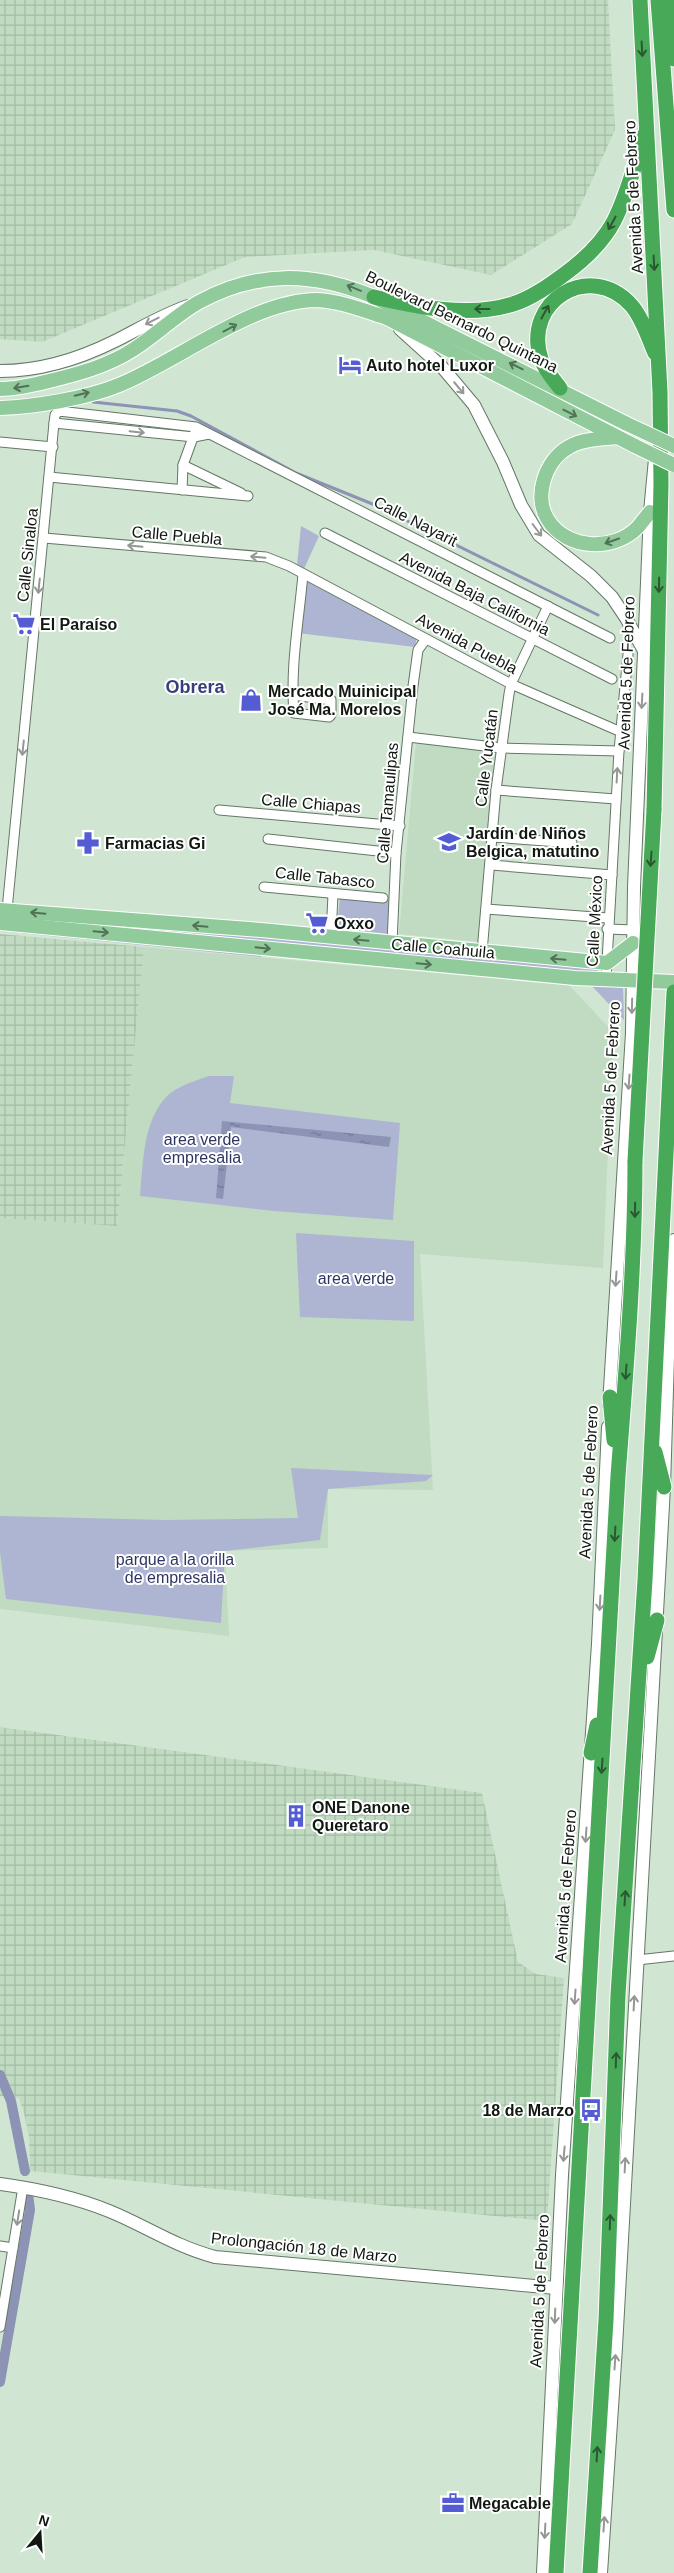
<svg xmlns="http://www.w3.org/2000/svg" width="674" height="2573" font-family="Helvetica,sans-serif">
<defs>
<pattern id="industrial-grid" width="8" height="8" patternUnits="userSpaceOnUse" patternTransform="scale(1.25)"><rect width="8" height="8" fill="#c0dbc1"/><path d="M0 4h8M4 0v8" fill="none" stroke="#a4bba5"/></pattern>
<pattern id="water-ripples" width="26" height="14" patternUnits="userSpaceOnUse" patternTransform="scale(1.25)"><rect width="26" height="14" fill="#8c93b5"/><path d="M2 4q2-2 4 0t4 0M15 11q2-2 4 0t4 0" fill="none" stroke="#717792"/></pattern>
</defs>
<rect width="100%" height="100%" fill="#d1e6d2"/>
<g fill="#c0dbc1">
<polygon points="416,742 499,751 480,942 399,934"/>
<polygon points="144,947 569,985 613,1032 603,1268 420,1254 433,1490 328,1489 328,1548 225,1551 229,1636 0,1609 0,1218 117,1226"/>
</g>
<g fill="url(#industrial-grid)">
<polygon points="0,0 608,0 615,130 572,224 491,275 374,250 245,257 42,342 0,339"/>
<polygon points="0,934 144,947 117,1226 0,1218"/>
<polygon points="0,1727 482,1793 518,1962 536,1974 564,1978 547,2221 30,2171 29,2137 24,2113 19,2098 0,2096"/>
</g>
<g fill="#aeb5d2">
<polygon points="301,526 319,536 304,569 297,565"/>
<polygon points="302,579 417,637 415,647 297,633"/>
<polygon points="340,896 391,901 388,934 337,928"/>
<polygon points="0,911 598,968 599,981 623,986 624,1020 589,983 265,947 261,957 0,931"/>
<path d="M209,1076H234L230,1103L400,1123L393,1220L274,1211L140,1196C143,1164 143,1120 167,1096C179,1085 195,1081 209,1076Z"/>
<polygon points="296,1233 414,1241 414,1321 300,1317"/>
<polygon points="291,1468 433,1475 426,1481 328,1489 320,1540 225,1551 221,1623 6,1599 0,1552 0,1516 167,1520 298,1518"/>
</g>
<polygon fill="url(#water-ripples)" points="222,1121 391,1137 389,1147 231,1127 223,1199 216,1198"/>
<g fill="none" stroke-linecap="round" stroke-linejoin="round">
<polyline stroke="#8c93b5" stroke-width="3" points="93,402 177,411 191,416 296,473 375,505 598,615"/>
<g stroke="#8c93b5" stroke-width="10">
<polyline points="0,2075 11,2101 25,2171"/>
<polyline points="0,2382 30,2210 28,2193"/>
</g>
<defs>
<g id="street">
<polyline points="54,423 194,437 209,434"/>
<polyline points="0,442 53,447"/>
<polyline points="183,465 241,493"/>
<polyline points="49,477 248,496"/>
<polyline points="182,490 183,465 195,432"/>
<polyline points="325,533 612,679"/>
<polyline points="44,538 266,557 289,566 511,684 621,732"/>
<path d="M292,695L331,700V715L329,717L294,713C290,667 299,620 303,574"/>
<polyline points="408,737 502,748 619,751"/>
<polyline points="496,790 616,799"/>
<polyline points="219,810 400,826"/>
<polyline points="492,837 572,843"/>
<polyline points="268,839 396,853"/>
<polyline points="491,865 612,875"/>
<polyline points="264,887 383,898"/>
<polyline points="486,909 608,918"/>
<polyline points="7,910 54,423 55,415 59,411 196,427 610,638"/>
<polyline points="607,929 634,930"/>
<polyline points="331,937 333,894"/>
<polyline points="392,943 396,853 413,686 418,650 426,639"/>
<polyline points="482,952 496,790 509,694 511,684 548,606"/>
<polyline points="606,979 619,751 628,654"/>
<polyline points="637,1960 674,1956"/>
<polyline points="0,2246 13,2248"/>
<polyline points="0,2327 23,2187"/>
</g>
<g id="secondary">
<polyline points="400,329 442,367 474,405 503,462 521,505 539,535 591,576 612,597 626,618 644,651"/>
<path d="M0,371C40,371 79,359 115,341C139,329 162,315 188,306"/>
<polyline points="609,1405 632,1033 634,887 650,512 655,459"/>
<path d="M0,2184C37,2189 74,2197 109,2211C146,2226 174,2246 215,2257L556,2288"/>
<polyline points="543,2573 562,2175 598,1644 608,1427"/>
<polyline points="601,2573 616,2347 664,1487 669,1324 674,1240"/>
</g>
<g id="primary">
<path d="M0,389C16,389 33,385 49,381C78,374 108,366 134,349C156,335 176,315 199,302C258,270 313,272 374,297L627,424"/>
<path d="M0,408C34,407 88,398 119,385C178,361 253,300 317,300C340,301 365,311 387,318L635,446"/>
<path d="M617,437C602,439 582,439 569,447C545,460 533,497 548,520C567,550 614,552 638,527C642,522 646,517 650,512"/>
<polyline points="0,910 261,930 607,963 633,943"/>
<polyline points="0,923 575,978 674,982"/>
</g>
<g id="highway">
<polyline points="640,0 660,392 661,484 654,810"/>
<polyline points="658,0 674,210"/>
<polyline points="669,0 674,59"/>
<path d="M374,297C417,307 470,318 513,304C532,298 550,285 566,273C585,259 603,242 614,221C628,194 635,162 645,134"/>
<path d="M560,388C553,379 545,370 541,359C522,301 590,260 631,305C642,317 648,337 655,353"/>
<polyline points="610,1397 614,1440"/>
<polyline points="655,1452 664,1487"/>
<polyline points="647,1657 657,1620"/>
<polyline points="591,1753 597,1725"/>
<path d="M556,2573L618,1476C626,1371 635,1266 635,1161"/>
<polyline points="590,2573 606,2320 618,1995 645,1580 674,992"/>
</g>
</defs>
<use href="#street" stroke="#647766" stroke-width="11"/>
<use href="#secondary" stroke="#647766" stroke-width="14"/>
<use href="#primary" stroke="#fff" stroke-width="16"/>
<use href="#highway" stroke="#fff" stroke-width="17"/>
<use href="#street" stroke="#fff" stroke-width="9"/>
<use href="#secondary" stroke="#fff" stroke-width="12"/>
<use href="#primary" stroke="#91cb9b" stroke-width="14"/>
<use href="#highway" stroke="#48a958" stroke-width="15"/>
<defs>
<g id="primary-bridge">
<polyline points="627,424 674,446"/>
<polyline points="635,446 674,465"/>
</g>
<polyline id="highway-bridge" points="635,1161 654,810"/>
</defs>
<use href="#primary-bridge" stroke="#fff" stroke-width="16" stroke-linecap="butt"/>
<use href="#highway-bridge" stroke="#fff" stroke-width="17" stroke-linecap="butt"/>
<use href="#primary-bridge" stroke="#91cb9b" stroke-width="14"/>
<use href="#highway-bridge" stroke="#48a958" stroke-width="15"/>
</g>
<defs><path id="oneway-shaft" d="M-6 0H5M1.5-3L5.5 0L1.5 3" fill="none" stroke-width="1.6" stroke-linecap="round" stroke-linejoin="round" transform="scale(1.25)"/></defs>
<g stroke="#2a5931">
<use href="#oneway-shaft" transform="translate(642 49) rotate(87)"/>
<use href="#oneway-shaft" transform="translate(612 223) rotate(119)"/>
<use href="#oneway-shaft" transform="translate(654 263) rotate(87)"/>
<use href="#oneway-shaft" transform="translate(482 309) rotate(180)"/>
<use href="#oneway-shaft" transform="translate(545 312) rotate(-61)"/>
<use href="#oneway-shaft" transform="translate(659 585) rotate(91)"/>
<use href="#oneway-shaft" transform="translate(651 859) rotate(94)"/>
<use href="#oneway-shaft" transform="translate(635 1210) rotate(91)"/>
<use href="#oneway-shaft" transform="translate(626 1372) rotate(94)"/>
<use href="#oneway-shaft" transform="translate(615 1534) rotate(93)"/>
<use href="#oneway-shaft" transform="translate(602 1766) rotate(94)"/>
<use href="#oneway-shaft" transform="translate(625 1898) rotate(-86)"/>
<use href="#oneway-shaft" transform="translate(616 2060) rotate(-88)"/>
<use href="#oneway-shaft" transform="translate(610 2222) rotate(-88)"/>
<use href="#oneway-shaft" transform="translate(597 2454) rotate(-87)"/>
</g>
<g stroke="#517256">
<use href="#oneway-shaft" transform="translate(354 288) rotate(-158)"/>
<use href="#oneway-shaft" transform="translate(230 328) rotate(-28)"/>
<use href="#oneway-shaft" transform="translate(516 366) rotate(-154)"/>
<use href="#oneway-shaft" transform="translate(21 387) rotate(171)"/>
<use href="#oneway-shaft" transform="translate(82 394) rotate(-14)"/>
<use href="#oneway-shaft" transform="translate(570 413) rotate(27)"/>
<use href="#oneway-shaft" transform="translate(612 541) rotate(161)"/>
<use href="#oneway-shaft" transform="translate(38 913) rotate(-175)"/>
<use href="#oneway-shaft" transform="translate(200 926) rotate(-175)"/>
<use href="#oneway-shaft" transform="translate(101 932) rotate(5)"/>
<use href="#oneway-shaft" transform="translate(361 940) rotate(-175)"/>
<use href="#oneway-shaft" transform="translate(263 948) rotate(6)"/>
<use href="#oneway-shaft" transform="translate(558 959) rotate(-175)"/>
<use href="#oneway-shaft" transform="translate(424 964) rotate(5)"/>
</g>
<g stroke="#949794">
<use href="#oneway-shaft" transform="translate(152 321) rotate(153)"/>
<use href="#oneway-shaft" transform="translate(459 388) rotate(50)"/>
<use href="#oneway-shaft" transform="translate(137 432) rotate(6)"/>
<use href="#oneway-shaft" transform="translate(537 530) rotate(53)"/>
<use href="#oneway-shaft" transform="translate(135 546) rotate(-175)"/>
<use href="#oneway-shaft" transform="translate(258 557) rotate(-175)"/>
<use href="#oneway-shaft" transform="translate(39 586) rotate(96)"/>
<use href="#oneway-shaft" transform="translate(642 701) rotate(93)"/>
<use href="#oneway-shaft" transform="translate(23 748) rotate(96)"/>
<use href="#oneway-shaft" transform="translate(617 775) rotate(-87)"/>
<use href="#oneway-shaft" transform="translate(632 1006) rotate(91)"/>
<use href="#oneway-shaft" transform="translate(629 1082) rotate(94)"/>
<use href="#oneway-shaft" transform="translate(616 1279) rotate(94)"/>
<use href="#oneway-shaft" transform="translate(600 1603) rotate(93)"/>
<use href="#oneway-shaft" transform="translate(586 1835) rotate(94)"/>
<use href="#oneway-shaft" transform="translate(575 1997) rotate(94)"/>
<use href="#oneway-shaft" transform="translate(634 2003) rotate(-87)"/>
<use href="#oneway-shaft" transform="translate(564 2154) rotate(95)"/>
<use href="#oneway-shaft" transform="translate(625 2165) rotate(-87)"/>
<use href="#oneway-shaft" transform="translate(18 2218) rotate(99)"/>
<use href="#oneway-shaft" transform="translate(555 2316) rotate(92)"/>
<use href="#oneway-shaft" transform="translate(615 2362) rotate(-86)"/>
<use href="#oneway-shaft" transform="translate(604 2524) rotate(-86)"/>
<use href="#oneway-shaft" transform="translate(545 2531) rotate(93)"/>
</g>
<defs>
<symbol id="hotel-bare" viewBox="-9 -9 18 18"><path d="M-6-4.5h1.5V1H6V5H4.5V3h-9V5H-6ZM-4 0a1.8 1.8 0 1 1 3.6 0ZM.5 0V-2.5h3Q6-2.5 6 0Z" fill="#535cd3" stroke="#fff" stroke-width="2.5" paint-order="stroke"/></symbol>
<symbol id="supermarket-bare" viewBox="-9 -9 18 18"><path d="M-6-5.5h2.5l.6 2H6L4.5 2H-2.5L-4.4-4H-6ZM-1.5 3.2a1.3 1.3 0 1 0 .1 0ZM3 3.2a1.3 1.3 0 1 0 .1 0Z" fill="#535cd3" stroke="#fff" stroke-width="2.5" paint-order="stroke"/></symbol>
<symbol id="shop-bare" viewBox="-9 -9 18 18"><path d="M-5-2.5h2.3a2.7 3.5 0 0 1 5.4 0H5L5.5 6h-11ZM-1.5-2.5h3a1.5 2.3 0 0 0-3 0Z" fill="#535cd3" stroke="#fff" stroke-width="2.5" paint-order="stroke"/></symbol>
<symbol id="school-bare" viewBox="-9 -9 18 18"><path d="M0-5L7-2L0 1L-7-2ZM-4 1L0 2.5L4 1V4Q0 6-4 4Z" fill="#535cd3" stroke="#fff" stroke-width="2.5" paint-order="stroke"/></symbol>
<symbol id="pharmacy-bare" viewBox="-9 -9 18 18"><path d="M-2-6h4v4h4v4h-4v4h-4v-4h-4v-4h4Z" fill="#535cd3" stroke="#fff" stroke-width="2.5" paint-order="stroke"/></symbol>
<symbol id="building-bare" viewBox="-9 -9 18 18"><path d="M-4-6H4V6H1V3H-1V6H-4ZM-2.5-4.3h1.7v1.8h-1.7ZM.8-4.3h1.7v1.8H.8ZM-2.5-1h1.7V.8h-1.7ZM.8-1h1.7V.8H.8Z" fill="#535cd3" stroke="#fff" stroke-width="2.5" paint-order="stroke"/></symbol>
<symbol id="bus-bare" viewBox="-9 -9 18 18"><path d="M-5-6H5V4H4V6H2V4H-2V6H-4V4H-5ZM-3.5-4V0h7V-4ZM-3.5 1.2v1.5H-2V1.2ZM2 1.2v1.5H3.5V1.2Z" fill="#535cd3" stroke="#fff" stroke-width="2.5" paint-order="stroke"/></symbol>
<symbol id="office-bare" viewBox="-9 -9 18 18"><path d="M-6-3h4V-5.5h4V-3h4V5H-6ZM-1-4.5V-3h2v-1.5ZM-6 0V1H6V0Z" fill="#535cd3" stroke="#fff" stroke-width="2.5" paint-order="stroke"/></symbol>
</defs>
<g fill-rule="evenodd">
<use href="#hotel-bare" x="334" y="349" width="32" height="32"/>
<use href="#supermarket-bare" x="8" y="608" width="32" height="32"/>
<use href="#shop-bare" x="235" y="684" width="32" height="32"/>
<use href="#school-bare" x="433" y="826" width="32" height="32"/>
<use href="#pharmacy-bare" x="72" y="827" width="32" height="32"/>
<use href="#supermarket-bare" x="301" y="907" width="32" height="32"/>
<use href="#building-bare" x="280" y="1800" width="32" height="32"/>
<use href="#bus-bare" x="575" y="2094" width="32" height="32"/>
<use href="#office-bare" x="437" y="2487" width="32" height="32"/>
</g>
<g text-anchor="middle" stroke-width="4" stroke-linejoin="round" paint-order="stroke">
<g font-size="16" fill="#111811" stroke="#fff">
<text transform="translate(633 197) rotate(-93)" y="6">Avenida 5 de Febrero</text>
<text transform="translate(462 321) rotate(26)" y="6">Boulevard Bernardo Quintana</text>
<text transform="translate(416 521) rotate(27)" y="6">Calle Nayarit</text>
<text transform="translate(177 535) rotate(5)" y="6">Calle Puebla</text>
<text transform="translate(27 555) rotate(-84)" y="6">Calle Sinaloa</text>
<text transform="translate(475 593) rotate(27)" y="6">Avenida Baja California</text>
<text transform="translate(467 643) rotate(28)" y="6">Avenida Puebla</text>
<text transform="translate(626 673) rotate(-88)" y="6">Avenida 5 de Febrero</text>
<text transform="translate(486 758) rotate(-83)" y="6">Calle Yucatán</text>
<text transform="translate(311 803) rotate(5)" y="6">Calle Chiapas</text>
<text transform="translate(387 803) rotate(-85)" y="6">Calle Tamaulipas</text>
<text transform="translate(325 877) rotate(6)" y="6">Calle Tabasco</text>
<text transform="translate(594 921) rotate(-87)" y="6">Calle México</text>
<text transform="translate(443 948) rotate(5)" y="6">Calle Coahuila</text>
<text transform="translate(610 1078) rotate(-87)" y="6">Avenida 5 de Febrero</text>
<text transform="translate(588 1482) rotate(-87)" y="6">Avenida 5 de Febrero</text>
<text transform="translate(565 1886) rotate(-86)" y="6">Avenida 5 de Febrero</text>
<text transform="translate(304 2247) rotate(6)" y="6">Prolongación 18 de Marzo</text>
<text transform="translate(539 2291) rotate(-87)" y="6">Avenida 5 de Febrero</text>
</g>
<g font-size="16" font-weight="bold" fill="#111811" stroke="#fff" text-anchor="start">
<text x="366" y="371">Auto hotel Luxor</text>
<text x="40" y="630">El Paraíso</text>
<text x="268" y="697">Mercado Muinicipal<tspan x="268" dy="18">José Ma. Morelos</tspan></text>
<text x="466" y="839">Jardín de Niños<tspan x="466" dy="18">Belgica, matutino</tspan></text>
<text x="105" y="849">Farmacias Gi</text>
<text x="334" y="929">Oxxo</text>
<text x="312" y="1813">ONE Danone<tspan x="312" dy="18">Queretaro</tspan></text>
<text x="574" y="2116" text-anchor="end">18 de Marzo</text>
<text x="469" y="2509">Megacable</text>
</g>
<g font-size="16" fill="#2e3563" stroke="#fff">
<text x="202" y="1145">area verde<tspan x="202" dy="18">empresalia</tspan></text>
<text x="356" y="1284">area verde</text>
<text x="175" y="1565">parque a la orilla<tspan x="175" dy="18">de empresalia</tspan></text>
</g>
<g font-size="18" font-weight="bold" fill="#373e7a" stroke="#fff">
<text x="195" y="693">Obrera</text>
</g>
</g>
<g transform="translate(40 2533) rotate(18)" stroke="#ffffff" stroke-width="4" paint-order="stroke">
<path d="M0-4L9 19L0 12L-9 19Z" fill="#111811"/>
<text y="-8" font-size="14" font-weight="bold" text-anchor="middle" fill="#111811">N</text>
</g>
</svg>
